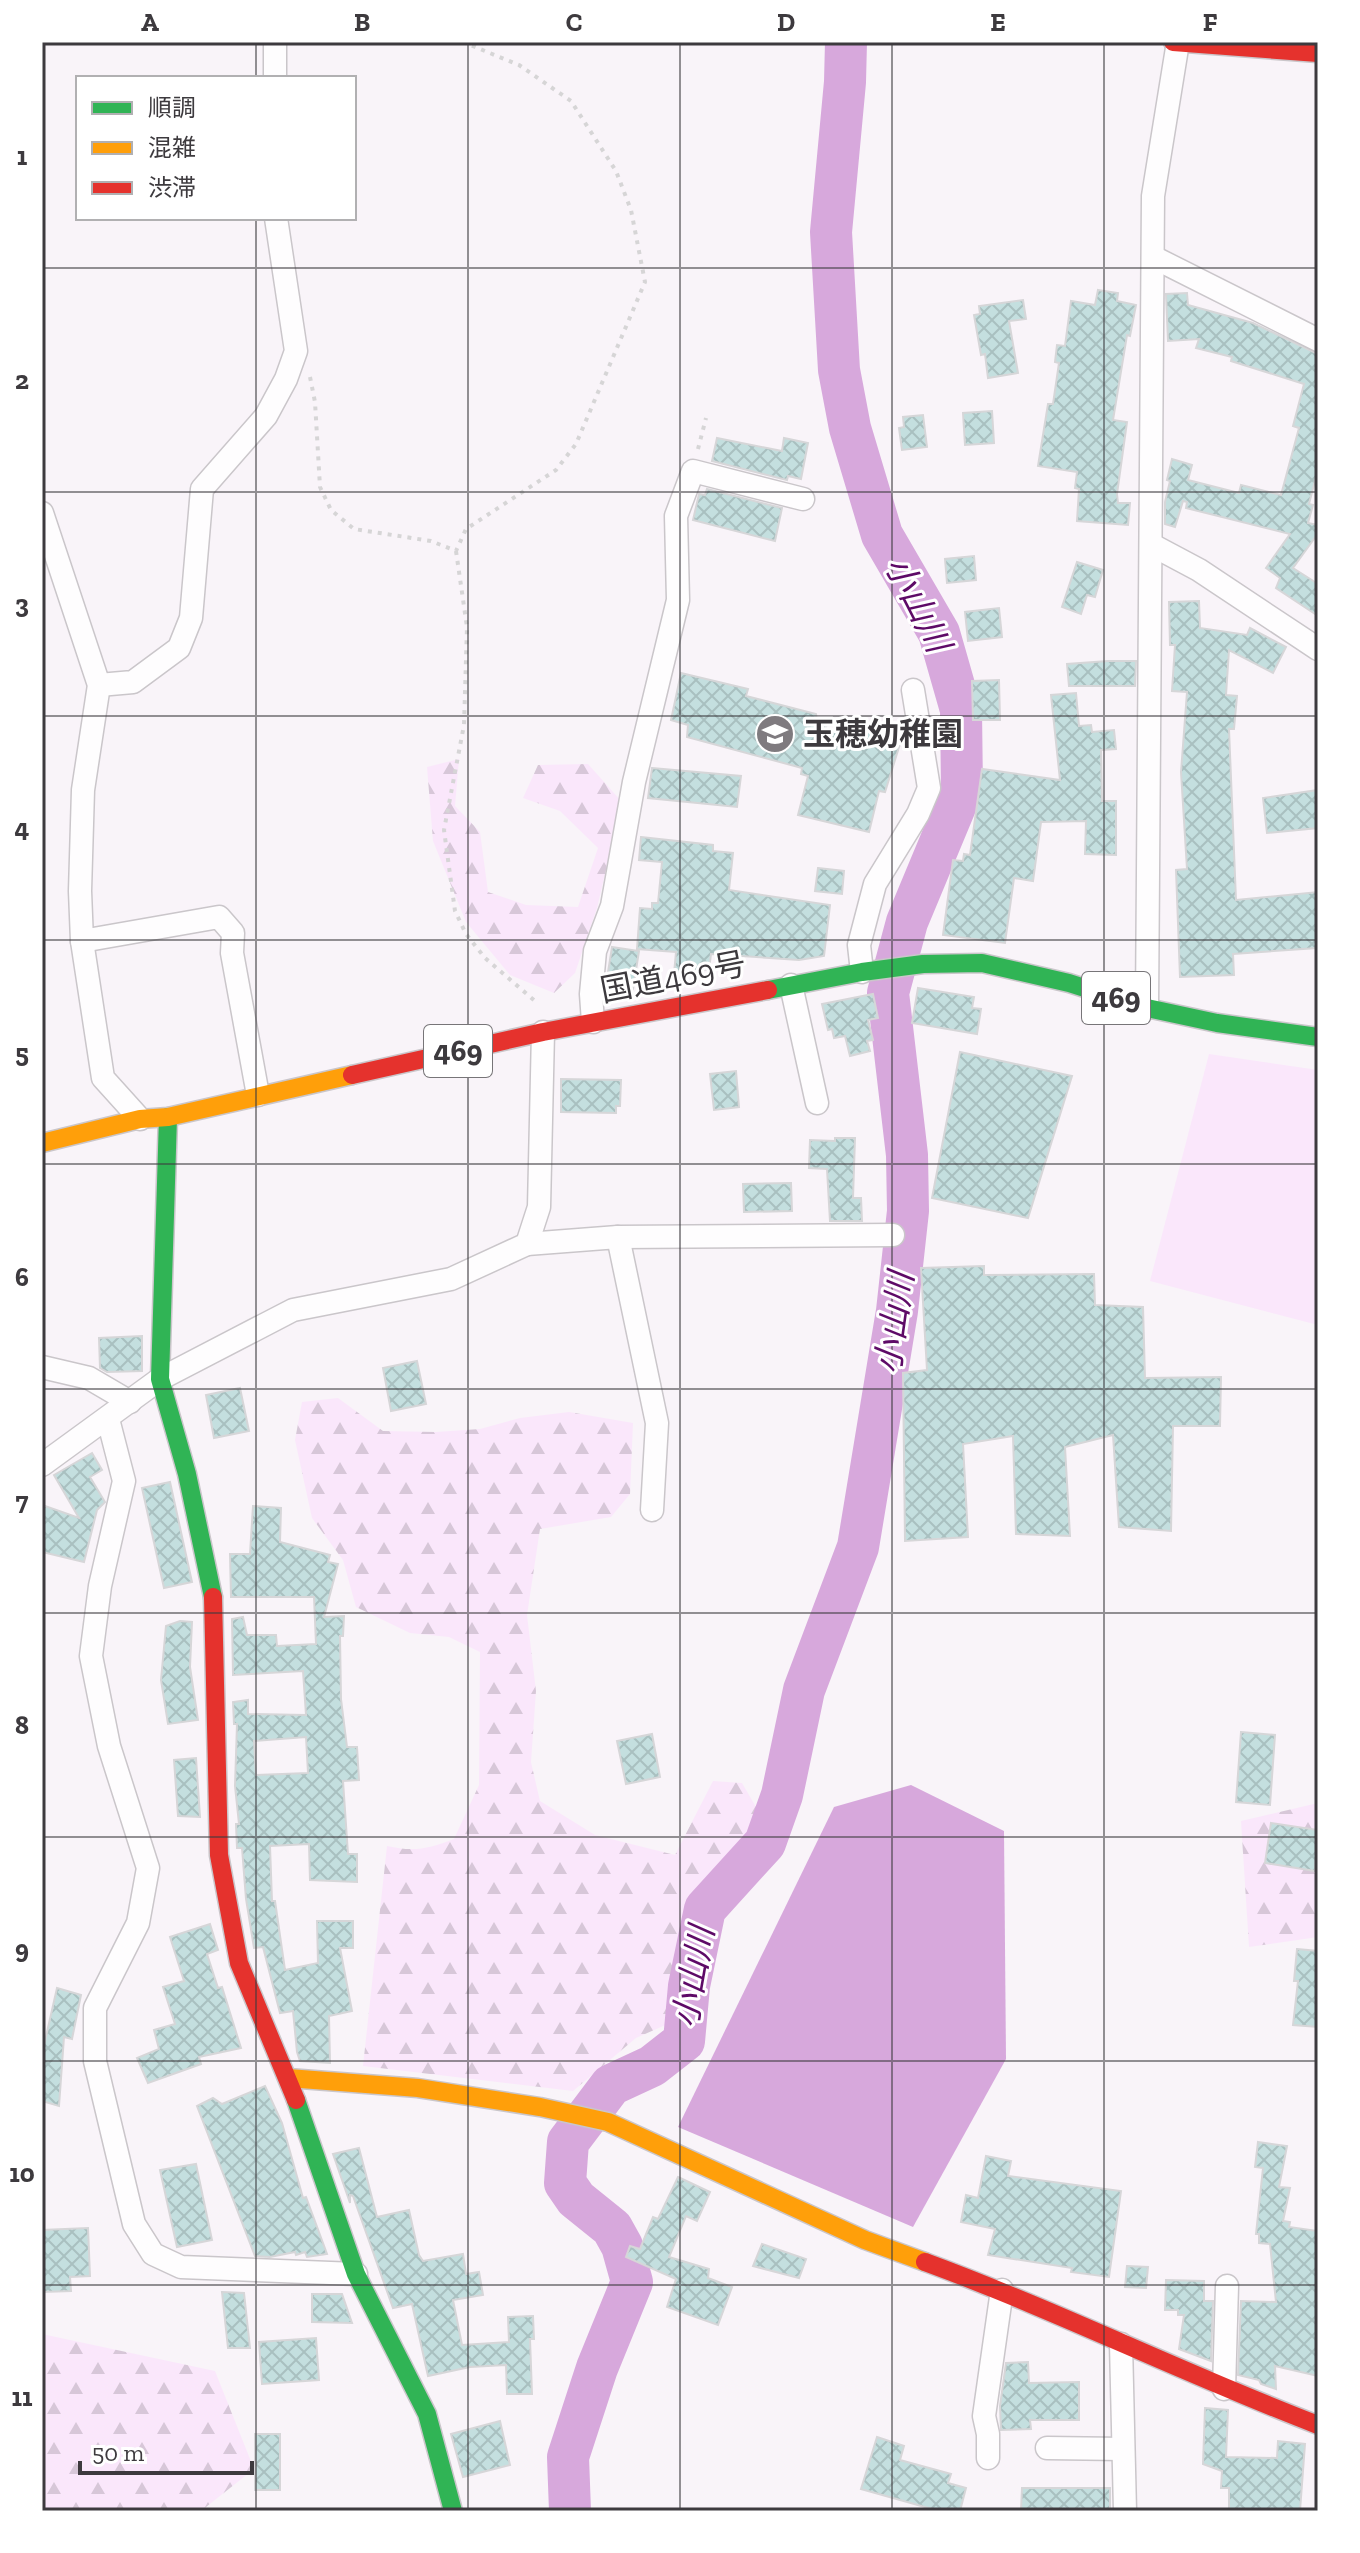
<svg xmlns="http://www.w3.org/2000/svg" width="1360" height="2553" font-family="'Zilla Slab','Noto Sans JP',serif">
<defs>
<pattern id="forest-firs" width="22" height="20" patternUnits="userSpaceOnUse" patternTransform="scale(2)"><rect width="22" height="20" fill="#fae7fb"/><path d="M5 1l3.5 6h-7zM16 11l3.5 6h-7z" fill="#d7c7d8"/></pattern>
<pattern id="building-cross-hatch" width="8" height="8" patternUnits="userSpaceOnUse" patternTransform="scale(2)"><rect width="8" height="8" fill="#c4dfdf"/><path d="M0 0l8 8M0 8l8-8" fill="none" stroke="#a9c0c0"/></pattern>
</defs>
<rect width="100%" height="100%" fill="#f9f4f9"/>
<polygon fill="#fae7fb" points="1209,1054 1318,1070 1318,1325 1150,1281"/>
<g fill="url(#forest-firs)">
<polygon points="459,759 455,806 480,832 488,892 526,905 578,907 598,848 560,811 523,798 538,765 588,764 622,802 597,908 575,973 554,993 510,975 466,922 433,841 427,767"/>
<path d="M338,1398L383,1431L436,1432L480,1429L520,1418L569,1412L633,1423L630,1494L611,1517L540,1529L527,1615L536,1691L531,1762L540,1801L595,1835L675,1855L713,1781L742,1783L763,1819L693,1918L688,2015L636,2038L573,2091L363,2066L387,1846C413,1852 429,1849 454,1839L479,1785L480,1652L449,1637L410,1633L356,1607L343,1560L312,1518L295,1440L302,1402Z"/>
<polygon points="1318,1803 1318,1937 1249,1947 1241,1821"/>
<polygon points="42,2334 215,2371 254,2469 201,2511 42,2511"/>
</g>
<polygon fill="#d7a8dc" points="911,1785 1004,1831 1006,2059 913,2227 678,2127 834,1807"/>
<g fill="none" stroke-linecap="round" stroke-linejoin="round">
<polyline stroke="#d7a8dc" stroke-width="42" points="570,2511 568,2457 597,2368 632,2282 622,2246 612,2228 576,2199 565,2183 568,2142 611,2085 652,2066 684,2041 689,1986 705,1909 765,1843 782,1795 804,1690 858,1547 897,1311 908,1211 907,1155 888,993 907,922 962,790 961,710 939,633 882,535 850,428 839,370 831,232 845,82 846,42"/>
</g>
<g fill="url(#building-cross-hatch)" stroke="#d6d6d8" stroke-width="2" fill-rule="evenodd">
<polygon points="1098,290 1118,293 1117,301 1136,305 1130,336 1127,335 1113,420 1127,422 1117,494 1118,503 1130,503 1128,525 1077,521 1079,489 1075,488 1077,472 1038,466 1048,404 1053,404 1059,363 1055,362 1057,345 1065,346 1071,301 1095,305"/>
<polygon points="1187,293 1188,305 1253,323 1318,354 1318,469 1309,504 1313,505 1308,523 1318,525 1318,528 1316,536 1293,568 1318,584 1318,616 1276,588 1280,578 1266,568 1290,534 1186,508 1187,502 1183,501 1175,527 1165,524 1165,502 1170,481 1167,480 1172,459 1192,465 1188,480 1239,493 1241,485 1281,495 1299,428 1293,426 1304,384 1231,361 1232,357 1196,348 1199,339 1168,341 1166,294"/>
<polygon points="1023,300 1026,319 1009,321 1018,373 988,378 985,354 981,355 974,315 980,314 979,306"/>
<polygon points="992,411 994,443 965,445 963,413"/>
<polygon points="923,415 927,447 902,450 899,428 904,427 903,417"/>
<polygon points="717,438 782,451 784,438 808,443 801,479 788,476 787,480 712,461"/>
<polygon points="707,489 782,508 775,541 693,520 699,494 705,495"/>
<polygon points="974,556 976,580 947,583 945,559"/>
<polygon points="1077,562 1103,570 1095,597 1087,595 1081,614 1062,607"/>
<polygon points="1199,601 1200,628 1247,635 1250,628 1286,647 1273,673 1229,650 1226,695 1237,696 1234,729 1229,729 1236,900 1318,892 1318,938 1317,948 1233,954 1234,975 1180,977 1176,870 1187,869 1181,772 1187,692 1172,691 1175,645 1170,645 1169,602"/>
<polygon points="999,608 1002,637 968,641 965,612"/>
<polygon points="1108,661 1136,661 1135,686 1069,686 1067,664"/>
<polygon points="681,673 748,689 746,696 816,714 817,720 828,721 825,730 850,734 867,726 891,733 900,744 885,792 879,791 869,832 798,815 808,776 801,774 802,768 687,737 688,725 671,720"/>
<polygon points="999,680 1000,720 973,720 972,681"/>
<polygon points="1076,693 1079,726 1091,725 1092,732 1114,730 1116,749 1101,750 1102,801 1116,801 1116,855 1085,854 1086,821 1041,822 1033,881 1014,878 1005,943 943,935 953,860 963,861 964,854 970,855 982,769 1060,780 1051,695"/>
<polygon points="652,768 741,776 737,807 648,798"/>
<polygon points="1318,790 1318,828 1267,833 1263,798"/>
<polygon points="641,837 713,845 713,851 733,853 729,890 830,905 824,956 799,960 711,954 709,970 702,969 701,976 674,974 676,952 637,949 640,908 652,909 652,903 658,903 662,862 639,860"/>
<polygon points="818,868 844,871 842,894 815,891"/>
<polygon points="612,947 639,951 633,989 606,985"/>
<polygon points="918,988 974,997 972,1008 981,1009 977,1034 912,1023"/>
<polygon points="873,994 878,1018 868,1020 873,1040 867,1041 870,1051 850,1056 845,1036 834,1038 832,1029 828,1030 822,1004"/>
<polygon points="960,1052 1072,1076 1028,1218 932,1198"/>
<polygon points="736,1071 739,1107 714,1110 710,1074"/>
<polygon points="561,1079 621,1080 620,1106 616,1106 616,1113 561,1112"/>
<polygon points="835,1138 855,1138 853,1198 861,1198 862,1221 830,1221 827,1169 809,1168 810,1140 835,1141"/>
<polygon points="791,1183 792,1211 744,1212 743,1184"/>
<polygon points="984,1266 984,1275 1094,1274 1095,1305 1143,1307 1145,1378 1221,1377 1220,1426 1173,1426 1171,1531 1119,1527 1113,1435 1065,1447 1070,1536 1016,1534 1013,1436 963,1444 968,1537 905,1541 903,1373 927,1370 921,1268"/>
<polygon points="142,1336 142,1371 107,1372 100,1368 99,1338"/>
<polygon points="417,1361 426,1404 391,1411 383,1368"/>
<polygon points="240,1388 249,1431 214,1438 206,1395"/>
<polygon points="92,1453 102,1470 90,1477 105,1502 97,1510 84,1562 42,1552 42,1505 79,1518 54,1475"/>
<polygon points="170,1482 192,1582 164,1588 142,1488"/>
<path d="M253,1506L281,1508L280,1542L330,1555L328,1562L338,1564L324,1617L344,1616L343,1636H340L341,1699L347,1747H357L359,1780L343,1781L348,1854H357V1882L310,1880L309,1844L270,1846L272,1901H275L285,1970L318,1963L317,1921H353V1948H340L352,2011L329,2016L330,2063L300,2061L297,2052L293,2011L280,2013L263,1947L254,1948L246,1899L242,1848H237L236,1824H239L235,1786L237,1724H234L233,1702L248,1700V1714L306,1715L303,1671L233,1675L232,1619L243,1617L247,1635H276L277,1646L316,1644L314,1597H231L230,1554H250ZM306,1737L308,1773L256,1775L254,1741Z"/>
<polygon points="180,1621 192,1622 190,1667 198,1720 168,1724 161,1680 166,1626"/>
<polygon points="1241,1732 1275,1735 1270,1805 1236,1802"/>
<polygon points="652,1734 660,1777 626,1784 617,1741"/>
<polygon points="196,1758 200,1817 178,1816 174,1760"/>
<polygon points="1271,1823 1318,1830 1315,1871 1265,1863"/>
<polygon points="210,1924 218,1950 207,1954 218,1988 222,1987 241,2048 199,2057 201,2064 148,2083 137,2058 159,2049 154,2030 175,2024 163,1987 184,1981 170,1937"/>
<polygon points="1297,1949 1318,1951 1318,2027 1293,2025 1298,1981 1294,1981"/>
<polygon points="57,1988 81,1995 72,2039 64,2037 59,2106 42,2101 42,2054"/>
<polygon points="265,2086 282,2123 303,2198 306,2197 327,2254 307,2257 305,2252 296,2255 295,2252 270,2257 255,2256 197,2106 213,2098 222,2104"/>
<polygon points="1258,2142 1287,2146 1279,2187 1290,2188 1283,2221 1290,2222 1289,2227 1318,2231 1318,2376 1275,2366 1276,2389 1261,2384 1259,2380 1238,2375 1241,2301 1276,2302 1270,2244 1259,2243 1259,2234 1256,2234 1263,2168 1255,2167"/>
<polygon points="359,2148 377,2217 409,2210 419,2255 423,2261 463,2254 466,2274 479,2272 483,2295 453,2300 462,2345 509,2342 508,2317 533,2316 534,2339 530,2339 532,2394 507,2394 506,2365 470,2367 428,2376 412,2304 393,2308 353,2196 350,2195 350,2203 333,2154"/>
<polygon points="986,2156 1011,2161 1008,2176 1121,2191 1109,2277 1071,2272 1072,2268 988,2255 995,2229 961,2222 966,2195 978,2198"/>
<polygon points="196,2164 212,2240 177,2247 160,2170"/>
<polygon points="678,2177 710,2192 697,2221 686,2216 669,2257 709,2269 708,2278 732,2287 718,2325 667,2307 676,2279 626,2257 630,2246 640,2249 653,2217 658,2219"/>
<polygon points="88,2228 90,2276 70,2277 71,2291 42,2292 42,2230"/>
<polygon points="762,2244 806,2259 799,2278 753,2266"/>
<polygon points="1127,2266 1148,2267 1146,2288 1125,2287"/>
<polygon points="1166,2280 1204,2281 1204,2301 1213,2301 1211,2361 1179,2349 1184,2315 1178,2315 1178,2310 1165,2310"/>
<polygon points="222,2292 244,2293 250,2348 228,2348"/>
<polygon points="312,2294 342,2294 352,2323 312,2322"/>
<polygon points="316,2338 319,2380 262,2384 259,2342"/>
<polygon points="1028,2362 1029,2383 1079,2382 1079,2420 1030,2420 1031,2429 1001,2430 1000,2406 1006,2363"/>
<polygon points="1205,2408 1228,2410 1226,2457 1277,2458 1278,2441 1305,2444 1300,2511 1256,2509 1256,2511 1229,2511 1229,2488 1221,2488 1222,2471 1203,2464"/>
<polygon points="500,2421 510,2465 463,2477 451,2434"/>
<rect x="255" y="2434" width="25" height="56"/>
<polygon points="877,2437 904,2446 900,2460 951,2474 948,2483 966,2488 960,2511 939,2511 861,2489"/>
<polygon points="1022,2488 1110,2488 1110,2511 1021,2511"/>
</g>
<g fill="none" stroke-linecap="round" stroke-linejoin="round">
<defs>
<g id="street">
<polyline points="275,42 275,78"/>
<polyline points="1153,257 1318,340"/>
<polyline points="42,513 99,685 83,790 80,891 82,941 103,1078 140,1119"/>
<polyline points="1152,545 1199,570 1318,649"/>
<polyline points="99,685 133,682 179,648 191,618 202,489 266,416 286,379 296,351 276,218"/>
<polyline points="82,941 219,917 233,933 232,953 258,1095"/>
<polyline points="862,972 859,945 875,884 918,814 929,788 913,690"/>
<polyline points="791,985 817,1103"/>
<polyline points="1147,1008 1153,196 1178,42"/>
<polyline points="593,1022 591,994 595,951 612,906 634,782 678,600 676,516 693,471 803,499"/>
<polyline points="618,1237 893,1235"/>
<polyline points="527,1244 618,1237 657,1423 652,1510"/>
<polyline points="42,1367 89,1378 130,1402"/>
<polyline points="108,1419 124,1481 100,1586 91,1656 109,1746 148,1868 138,1923 95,2008 95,2061 134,2224 153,2254 181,2267 356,2274"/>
<polyline points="42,1465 160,1379 293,1310 451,1279 527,1244 539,1207 543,1032"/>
<polyline points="1121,2344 1125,2511"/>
<polyline points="1224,2389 1227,2286"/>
<polyline points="1047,2448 1123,2449"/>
<polyline points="988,2458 988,2434 984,2416 1002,2290"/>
</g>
<g id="fast">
<polyline points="768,990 862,972 923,964 982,963 1069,983 1147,1008 1217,1023 1318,1037"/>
<polyline points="168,1117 160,1379 187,1474 213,1597"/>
<polyline points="296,2100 356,2274 427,2414 453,2511"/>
</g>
<g id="slow">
<polyline points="42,1143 140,1119 168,1117 352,1075"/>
<polyline points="288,2078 418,2088 540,2107 608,2122 865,2240 925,2262"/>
</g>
<g id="jam">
<polyline points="1173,42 1318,53"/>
<polyline points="352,1075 543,1032 768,990"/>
<polyline points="213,1597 219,1855 239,1963 296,2100"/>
<path d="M925,2262C1058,2311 1185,2374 1318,2425"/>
</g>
</defs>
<use href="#street" stroke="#cac6ca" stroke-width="25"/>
<use href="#fast" stroke="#cac6ca" stroke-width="21"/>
<use href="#slow" stroke="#cac6ca" stroke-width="21"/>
<use href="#jam" stroke="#cac6ca" stroke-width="21"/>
<g stroke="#d6d5d6" stroke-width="4" stroke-dasharray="4 6" stroke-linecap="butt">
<polyline points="310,377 315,402 320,487 331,510 354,529 431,541 456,551 466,529 556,470 576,444 645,282 631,210 616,171 571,101 519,65 463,42"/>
<polyline points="698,449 706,418"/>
<polyline points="456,551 467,627 464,725 444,830 455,911 466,934 485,958 535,1001"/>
</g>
<use href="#street" stroke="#fefdfe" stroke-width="22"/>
<use href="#fast" stroke="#30b455" stroke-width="18"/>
<use href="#slow" stroke="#ff9f0a" stroke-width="18"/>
<use href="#jam" stroke="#e5322d" stroke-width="18"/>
</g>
<path fill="none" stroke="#3d3a3e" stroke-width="2" stroke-opacity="0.55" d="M256,42V78M468,42V2511M680,42V2511M892,42V2511M1104,42V2511M256,218V2511M42,268H1318M42,492H1318M42,716H1318M42,940H1318M42,1164H1318M42,1389H1318M42,1613H1318M42,1837H1318M42,2061H1318M42,2285H1318"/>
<defs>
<symbol id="school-disc" viewBox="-11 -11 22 22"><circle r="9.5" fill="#7f7b7f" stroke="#fff"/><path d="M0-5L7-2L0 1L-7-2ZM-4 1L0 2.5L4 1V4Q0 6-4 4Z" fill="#fff"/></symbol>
</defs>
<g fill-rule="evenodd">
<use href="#school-disc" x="753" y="712" width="44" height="44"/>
</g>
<g text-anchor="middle" stroke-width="6" stroke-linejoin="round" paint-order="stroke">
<g fill="#fff" stroke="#777578" stroke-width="2">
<rect x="1082" y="972" width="68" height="52" rx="6"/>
<rect x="424" y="1025" width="68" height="52" rx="6"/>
</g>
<g font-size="30" font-weight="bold" fill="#3d3a3e">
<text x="1116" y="1008">469</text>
<text x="458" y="1061">469</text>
</g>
<g font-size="32" font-weight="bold" fill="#3d3a3e" stroke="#fff" text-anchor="start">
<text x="803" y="745">玉穂幼稚園</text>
</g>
<g font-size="32" fill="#3d3a3e" stroke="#fff">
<text transform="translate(673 977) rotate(-11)" y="11">国道469号</text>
</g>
<g font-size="34" font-style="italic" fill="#5e0a67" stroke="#fff">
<text transform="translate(918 604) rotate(63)" y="12">小山川</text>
<text transform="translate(894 1323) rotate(-82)" y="12">小山川</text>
<text transform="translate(693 1977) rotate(-80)" y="12">小山川</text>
</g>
</g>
<rect width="1360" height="2553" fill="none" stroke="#ffffff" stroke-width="88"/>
<rect x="76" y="76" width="280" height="144" fill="#ffffff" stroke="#b1b0b2" stroke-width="2"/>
<rect x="92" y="102" width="40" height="12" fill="#30b455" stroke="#b1b0b2" stroke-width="2"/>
<text x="148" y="116" font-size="24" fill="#3d3a3e">順調</text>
<rect x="92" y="142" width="40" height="12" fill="#ff9f0a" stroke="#b1b0b2" stroke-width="2"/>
<text x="148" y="156" font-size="24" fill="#3d3a3e">混雑</text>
<rect x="92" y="182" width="40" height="12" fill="#e5322d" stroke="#b1b0b2" stroke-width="2"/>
<text x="148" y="196" font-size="24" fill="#3d3a3e">渋滞</text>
<path d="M80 2461v12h172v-12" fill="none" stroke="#3d3a3e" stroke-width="4"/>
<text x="92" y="2461" font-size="24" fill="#3d3a3e" stroke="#ffffff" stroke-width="6" paint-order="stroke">50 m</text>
<rect x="44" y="44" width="1272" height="2465" fill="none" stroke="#3d3a3e" stroke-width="3"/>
<g font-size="26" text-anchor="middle" font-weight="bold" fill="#3d3a3e">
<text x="150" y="31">A</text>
<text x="362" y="31">B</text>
<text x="574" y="31">C</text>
<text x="786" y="31">D</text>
<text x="998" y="31">E</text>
<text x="1210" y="31">F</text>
<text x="22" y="165">1</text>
<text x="22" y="389">2</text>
<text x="22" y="613">3</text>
<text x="22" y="837">4</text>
<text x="22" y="1062">5</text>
<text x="22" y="1286">6</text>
<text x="22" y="1510">7</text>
<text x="22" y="1734">8</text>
<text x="22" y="1958">9</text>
<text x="22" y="2182">10</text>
<text x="22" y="2406">11</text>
</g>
</svg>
